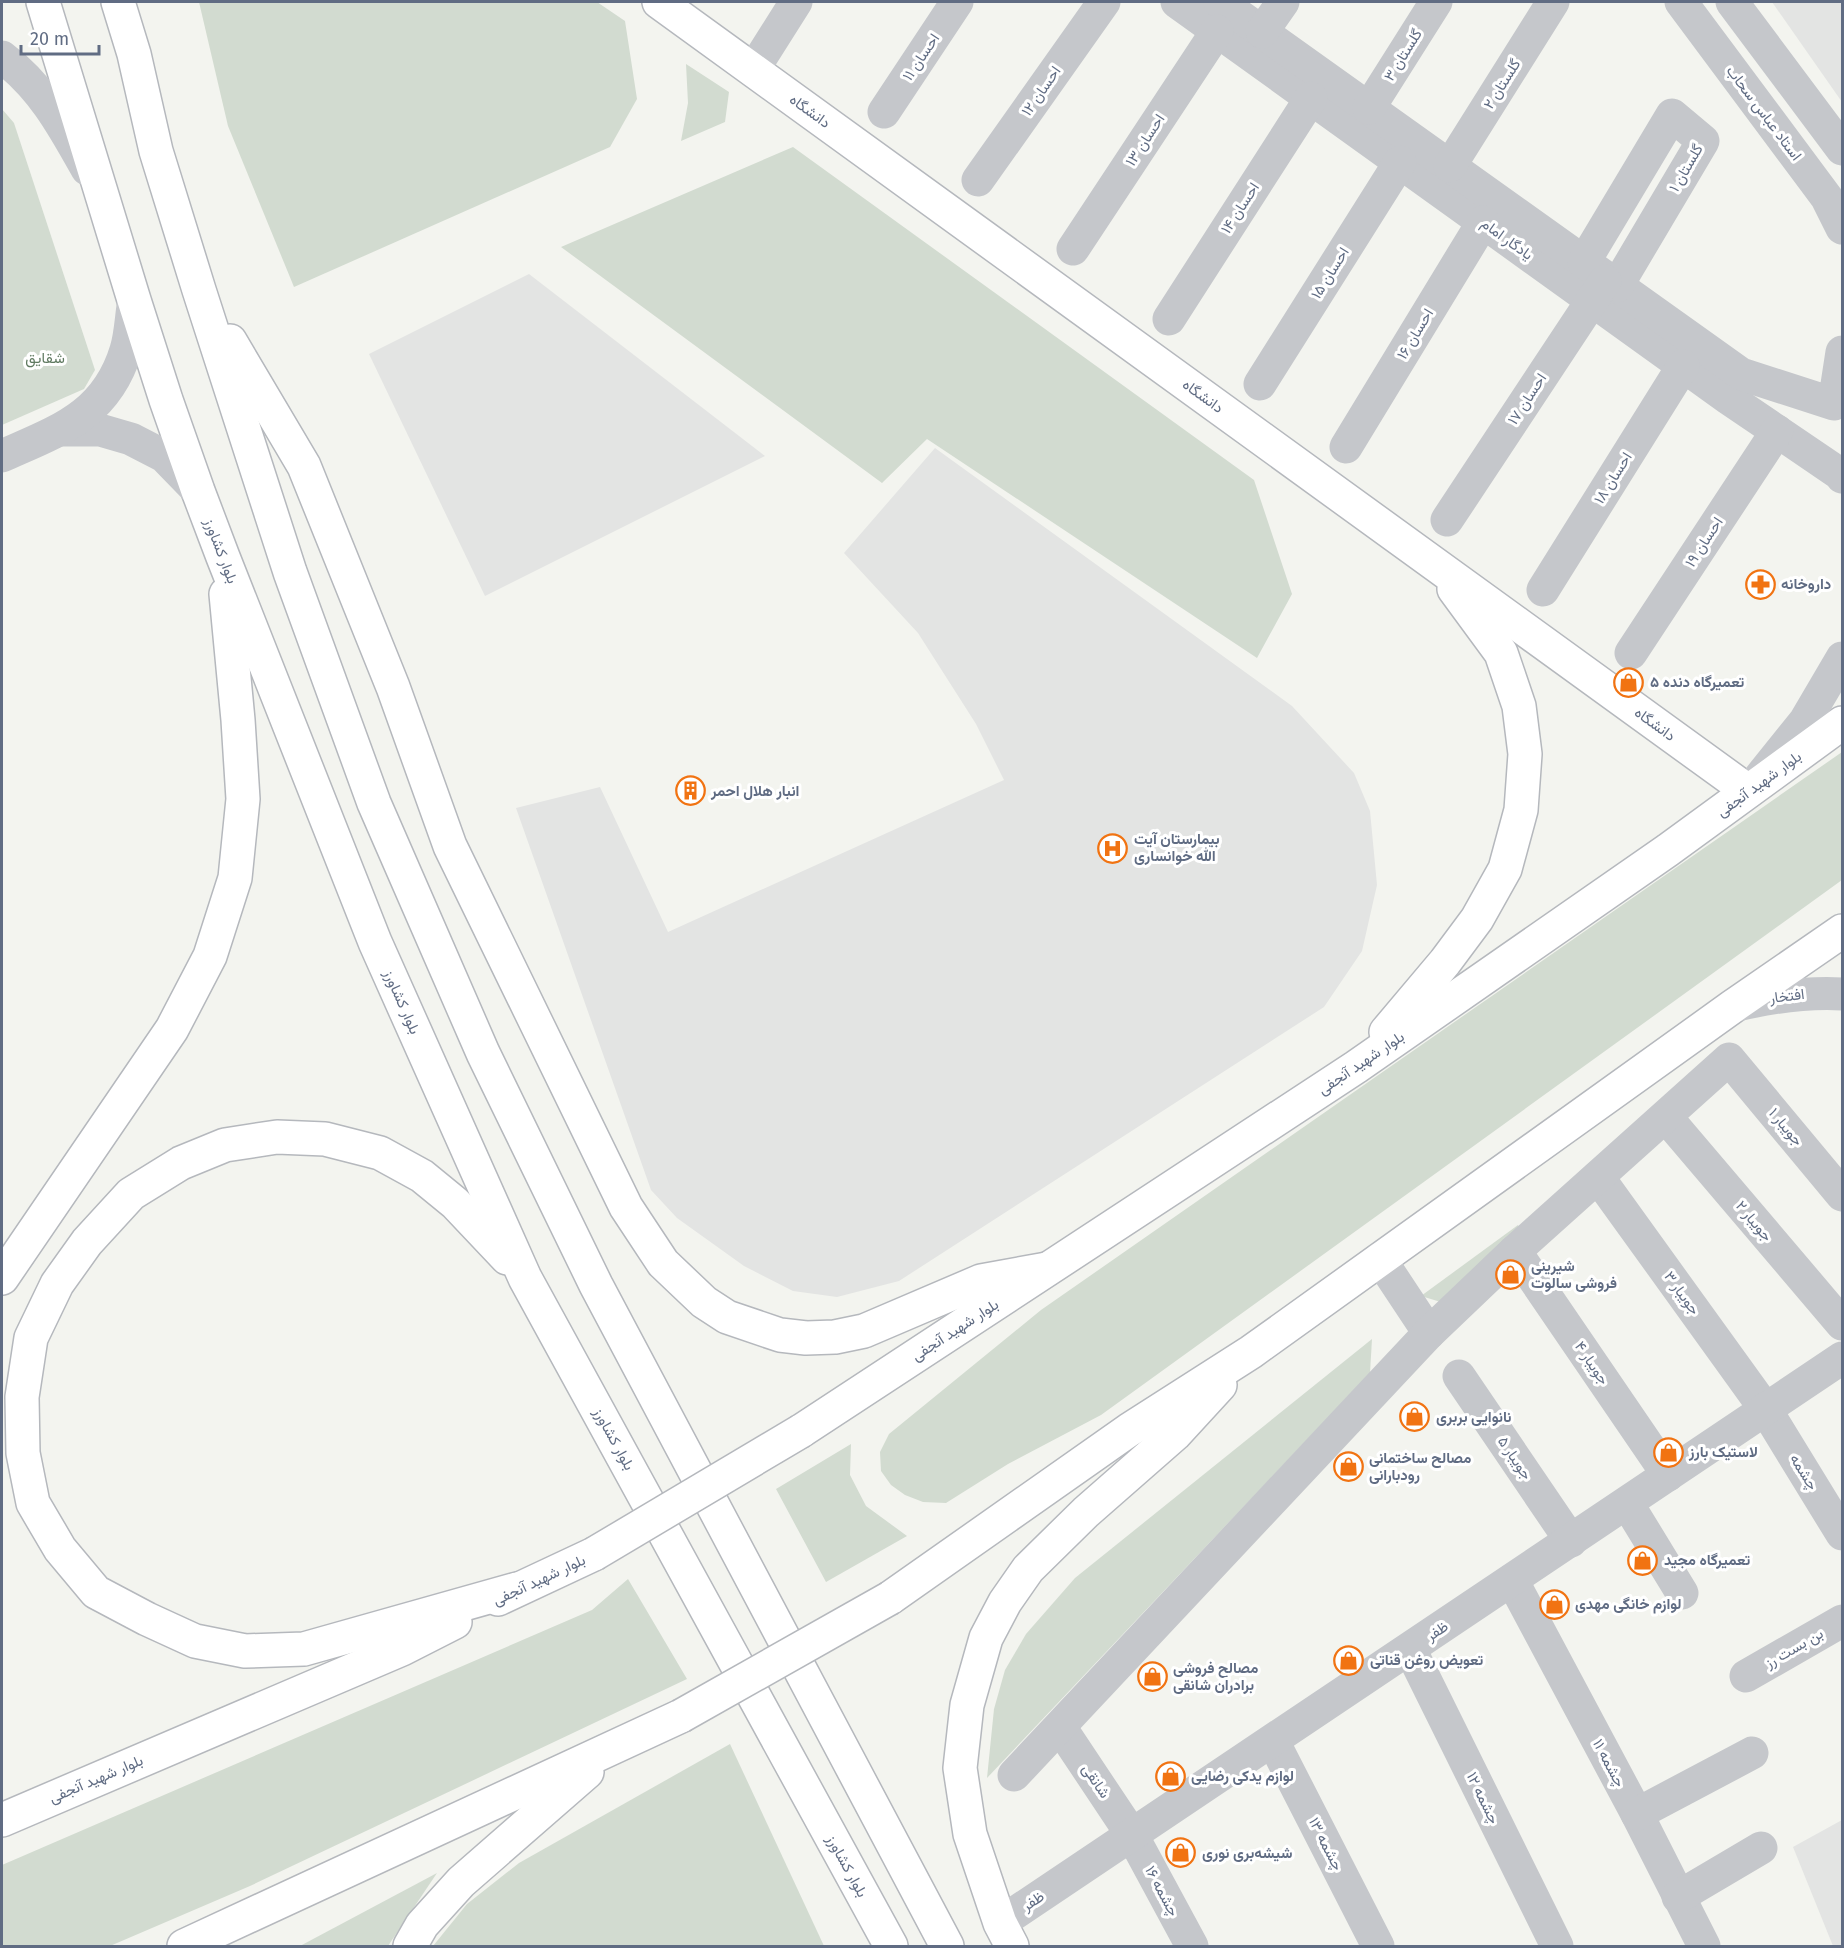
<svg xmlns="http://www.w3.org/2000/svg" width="1844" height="1948" font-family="'Fira Sans',Vazirmatn,sans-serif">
<rect width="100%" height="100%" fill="#f3f4ef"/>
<g fill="#e3e4e3">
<polygon points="1772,2 1842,2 1842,102"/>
<polygon points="529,274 765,456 485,596 369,354"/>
<polygon points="935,448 1292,706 1354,773 1370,811 1377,885 1362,951 1324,1007 899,1281 837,1297 793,1291 744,1266 677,1218 651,1190 516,808 600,787 668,932 1004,780 976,724 918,633 844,553"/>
<polygon points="1842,1820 1842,1946 1833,1946 1793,1847"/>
</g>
<g fill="#d2dbd0">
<polygon points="199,2 597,2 625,21 637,99 610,147 294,287 228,126"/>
<polygon points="686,64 729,92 725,122 681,141 688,103"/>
<polygon points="2,109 14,123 95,370 84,389 2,425"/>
<polygon points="793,147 1254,480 1292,594 1257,658 927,439 882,483 561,247"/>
<polygon points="1842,752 1842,880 1101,1415 1008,1464 946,1503 923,1502 905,1495 891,1485 881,1471 880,1452 889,1434 1041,1310"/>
<polygon points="1518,1225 1521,1232 1444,1303 1421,1296"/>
<polygon points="1372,1339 1370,1373 987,1778 994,1709 1005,1670 1026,1634 1075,1578"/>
<polygon points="851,1444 850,1475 866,1506 907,1536 826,1582 776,1489"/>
<polygon points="628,1579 687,1679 250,1886 110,1946 2,1946 2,1865 592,1610"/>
<polygon points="730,1744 824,1946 433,1946 467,1904 519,1863"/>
<polygon points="437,1873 388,1946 300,1946"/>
</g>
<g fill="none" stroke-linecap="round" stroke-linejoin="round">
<defs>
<g id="major">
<polyline points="43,2 134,300 166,400 198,491 223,557 375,942 525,1278 891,1946"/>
<polyline points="118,2 134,54 156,151 199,290 290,572 374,803 483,1053 596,1285 947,1946"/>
<polyline points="659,2 1748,791"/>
<polyline points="230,341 304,466 393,687 450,846 626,1207 663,1263 704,1302 727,1317 780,1335 806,1338 835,1337 864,1331 981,1281 1047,1269"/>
<polyline points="1386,1032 1445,962 1477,919 1505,869 1521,810 1525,754 1519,706 1501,653 1454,589"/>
<polyline points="507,1258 455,1203 422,1176 380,1153 325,1139 277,1137 225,1145 181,1163 131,1194 87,1242 57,1284 31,1338 22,1397 23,1453 33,1503 60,1549 96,1592 147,1619 195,1641 245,1651 304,1649 517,1589"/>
<polyline points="2,1278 172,1029 210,956 235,878 243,799 238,720 226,594"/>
<polyline points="801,1431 1356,1067 1668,850 1842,723"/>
<polyline points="890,1598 1129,1430 1251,1352 1732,1007 1842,931"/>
<polyline points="498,1599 594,1554"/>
<polyline points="2,1820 402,1649 455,1622"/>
<polyline points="184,1946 681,1716"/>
<polyline points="410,1946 422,1925 461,1882 587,1772"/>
<polyline points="1012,1946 1000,1923 970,1834 960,1768 967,1705 986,1638 1005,1602 1028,1569 1086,1512 1175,1434 1220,1385"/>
</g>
</defs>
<use href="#major" stroke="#b5b8bd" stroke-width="36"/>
<g stroke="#c5c7cb" stroke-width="33">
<polyline points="1177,2 1728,398 1840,474 1842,477"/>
<polyline points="1220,2 1741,374 1834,404 1842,352"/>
<polyline points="1681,2 1827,198 1842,228"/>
<polyline points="1732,2 1842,149"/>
<polyline points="1262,32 1283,2"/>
<path d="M2,57C42,87 63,126 87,169"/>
<polyline points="753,70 796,2"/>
<polyline points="1369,108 1436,2"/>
<polyline points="884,112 957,2"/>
<polyline points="1450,166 1553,2"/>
<polyline points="978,180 1104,2"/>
<polyline points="1073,249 1217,31"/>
<polyline points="1584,262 1672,115 1703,141 1617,286"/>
<polyline points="1169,319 1311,98"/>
<polyline points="1260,384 1400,162"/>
<polyline points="62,430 100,430 131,439 164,456 198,491"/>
<polyline points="1346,447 1483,222"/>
<path d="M2,456C58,431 106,416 126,350C131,334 131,316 134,300"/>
<polyline points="1447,520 1605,281"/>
<polyline points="1543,590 1683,366"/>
<polyline points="1631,653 1777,431"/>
<polyline points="1760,777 1805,721 1842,658"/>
<path d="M1733,1006C1770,997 1805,992 1842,994"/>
<polyline points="1666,1117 1842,1324"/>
<polyline points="1598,1177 1766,1410 1842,1534"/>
<polyline points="1515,1251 1668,1475"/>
<polyline points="1380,1259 1429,1333"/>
<polyline points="1459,1376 1571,1541"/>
<polyline points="1627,1503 1682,1593"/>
<polyline points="1512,1580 1637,1814 1704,1946"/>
<polyline points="1410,1649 1557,1946"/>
<polyline points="1746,1676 1842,1621"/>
<polyline points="1060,1727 1132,1835 1192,1946"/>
<polyline points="1273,1741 1378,1946"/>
<polyline points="1014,1775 1429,1333 1515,1251 1729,1059 1842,1195"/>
<polyline points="1637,1814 1752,1753"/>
<polyline points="1678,1897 1761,1848"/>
<polyline points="1000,1923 1842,1358"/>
</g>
<use href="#major" stroke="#fff" stroke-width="33"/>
<defs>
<g id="major-bridge">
<polyline points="594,1554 801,1431"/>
<polyline points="681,1716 890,1598"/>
</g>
</defs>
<use href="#major-bridge" stroke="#b5b8bd" stroke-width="36" stroke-linecap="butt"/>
<use href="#major-bridge" stroke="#fff" stroke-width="33"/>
</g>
<defs>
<symbol id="pharmacy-ring" viewBox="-11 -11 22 22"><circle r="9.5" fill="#fff" stroke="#f17312" stroke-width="1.5"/><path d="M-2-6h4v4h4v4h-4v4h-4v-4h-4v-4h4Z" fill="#f17312"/></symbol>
<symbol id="shop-ring" viewBox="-11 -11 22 22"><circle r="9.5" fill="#fff" stroke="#f17312" stroke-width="1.5"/><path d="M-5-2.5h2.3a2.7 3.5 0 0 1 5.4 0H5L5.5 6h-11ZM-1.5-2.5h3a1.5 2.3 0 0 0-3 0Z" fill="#f17312"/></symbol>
<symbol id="building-ring" viewBox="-11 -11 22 22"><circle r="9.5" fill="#fff" stroke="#f17312" stroke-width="1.5"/><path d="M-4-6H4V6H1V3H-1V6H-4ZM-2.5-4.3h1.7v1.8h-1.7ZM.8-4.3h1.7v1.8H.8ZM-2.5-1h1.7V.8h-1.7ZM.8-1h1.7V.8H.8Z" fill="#f17312"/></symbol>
<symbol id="hospital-ring" viewBox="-11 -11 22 22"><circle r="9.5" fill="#fff" stroke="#f17312" stroke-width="1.5"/><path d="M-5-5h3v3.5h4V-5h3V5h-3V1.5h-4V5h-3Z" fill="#f17312"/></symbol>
</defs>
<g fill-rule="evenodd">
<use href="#pharmacy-ring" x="1744" y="568" width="33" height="33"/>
<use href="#shop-ring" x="1612" y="666" width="33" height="33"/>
<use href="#building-ring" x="674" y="774" width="33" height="33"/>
<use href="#hospital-ring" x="1096" y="832" width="33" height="33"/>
<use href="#shop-ring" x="1494" y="1258" width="33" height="33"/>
<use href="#shop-ring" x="1398" y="1400" width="33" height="33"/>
<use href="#shop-ring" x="1652" y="1436" width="33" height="33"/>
<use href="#shop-ring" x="1332" y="1450" width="33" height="33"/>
<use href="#shop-ring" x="1626" y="1544" width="33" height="33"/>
<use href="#shop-ring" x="1538" y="1588" width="33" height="33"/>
<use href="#shop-ring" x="1332" y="1644" width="33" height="33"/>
<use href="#shop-ring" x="1136" y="1660" width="33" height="33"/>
<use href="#shop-ring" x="1154" y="1760" width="33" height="33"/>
<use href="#shop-ring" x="1164" y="1836" width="33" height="33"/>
</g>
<g text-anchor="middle" stroke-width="6" stroke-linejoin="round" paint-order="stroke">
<g font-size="15" fill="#606c83" stroke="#fff">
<text transform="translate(1403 55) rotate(-58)" y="5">گلستان ۳</text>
<text transform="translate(921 57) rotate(-56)" y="5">احسان ۱۱</text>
<text transform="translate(1502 84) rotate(-58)" y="5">گلستان ۲</text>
<text transform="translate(1041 91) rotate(-55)" y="5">احسان ۱۲</text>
<text transform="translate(810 111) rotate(36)" y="5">دانشگاه</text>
<text transform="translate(1764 113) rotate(53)" y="5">استاد عباس سحاب</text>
<text transform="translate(1145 140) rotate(-57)" y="5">احسان ۱۳</text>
<text transform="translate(1686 168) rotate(-60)" y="5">گلستان ۱</text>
<text transform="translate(1240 208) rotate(-57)" y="5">احسان ۱۴</text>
<text transform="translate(1507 239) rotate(36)" y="5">یادگار امام</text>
<text transform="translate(1330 273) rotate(-58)" y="5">احسان ۱۵</text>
<text transform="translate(1415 334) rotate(-59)" y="5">احسان ۱۶</text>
<text transform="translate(1203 396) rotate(36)" y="5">دانشگاه</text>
<text transform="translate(1527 399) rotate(-57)" y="5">احسان ۱۷</text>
<text transform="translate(1613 478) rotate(-58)" y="5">احسان ۱۸</text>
<text transform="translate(1704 542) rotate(-57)" y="5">احسان ۱۹</text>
<text transform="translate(221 551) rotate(69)" y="5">بلوار کشاورز</text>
<text transform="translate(1655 724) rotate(36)" y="5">دانشگاه</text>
<text transform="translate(1759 784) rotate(-36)" y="5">بلوار شهید آنجفی</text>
<text transform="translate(1787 996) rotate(-7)" y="5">افتخار</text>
<text transform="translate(402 1002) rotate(66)" y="5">بلوار کشاورز</text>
<text transform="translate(1361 1063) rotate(-34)" y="5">بلوار شهید آنجفی</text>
<text transform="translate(1786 1127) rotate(50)" y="5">جویبار ۱</text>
<text transform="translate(1754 1221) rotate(50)" y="5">جویبار ۲</text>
<text transform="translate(1682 1293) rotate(54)" y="5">جویبار ۳</text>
<text transform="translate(955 1330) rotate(-33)" y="5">بلوار شهید آنجفی</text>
<text transform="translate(1592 1363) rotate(56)" y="5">جویبار ۴</text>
<text transform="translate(614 1439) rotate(61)" y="5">بلوار کشاورز</text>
<text transform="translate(1515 1458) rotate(56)" y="5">جویبار ۵</text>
<text transform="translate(1804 1472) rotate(58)" y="5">چشمه</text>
<text transform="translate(539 1580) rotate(-25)" y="5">بلوار شهید آنجفی</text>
<text transform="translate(1437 1631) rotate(-34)" y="5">ظفر</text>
<text transform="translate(1794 1648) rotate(-30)" y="5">بن بست رز</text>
<text transform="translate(1609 1763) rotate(62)" y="5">چشمه ۱۱</text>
<text transform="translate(96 1779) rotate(-23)" y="5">بلوار شهید آنجفی</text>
<text transform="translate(1096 1781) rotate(56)" y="5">شانقی</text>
<text transform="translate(1483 1798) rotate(64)" y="5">چشمه ۱۲</text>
<text transform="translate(1326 1844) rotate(63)" y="5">چشمه ۱۳</text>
<text transform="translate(847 1866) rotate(61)" y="5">بلوار کشاورز</text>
<text transform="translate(1162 1891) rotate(62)" y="5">چشمه ۱۶</text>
<text transform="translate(1033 1901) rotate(-34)" y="5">ظفر</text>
</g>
<g font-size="15" fill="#5f7960" stroke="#fff">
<text x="45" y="363">شقایق</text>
</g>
<g font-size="15" font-weight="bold" fill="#606c83" stroke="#fff" text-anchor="start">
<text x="1781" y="589">داروخانه</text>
<text x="1650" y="687">تعمیرگاه دنده ۵</text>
<text x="711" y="796">انبار هلال احمر</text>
<text x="1134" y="844">بیمارستان آیت<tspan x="1134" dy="17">الله خوانساری</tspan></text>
<text x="1531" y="1271">شیرینی<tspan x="1531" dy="17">فروشی سالوت</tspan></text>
<text x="1436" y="1422">نانوایی بربری</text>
<text x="1689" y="1457">لاستیک بارز</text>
<text x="1369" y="1463">مصالح ساختمانی<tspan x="1369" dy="17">رودبارانی</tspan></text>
<text x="1664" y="1565">تعمیرگاه مجید</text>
<text x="1575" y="1609">لوازم خانگی مهدی</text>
<text x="1370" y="1665">تعویض روغن قناتی</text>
<text x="1173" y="1673">مصالح فروشی<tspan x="1173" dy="17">برادران شانقی</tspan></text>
<text x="1191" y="1781">لوازم یدکی رضایی</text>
<text x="1202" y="1858">شیشه‌بری نوری</text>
</g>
</g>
<rect width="1844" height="1948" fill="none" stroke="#606c83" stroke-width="6"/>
<path d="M21 45v9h78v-9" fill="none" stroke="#606c83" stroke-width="3"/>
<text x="30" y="45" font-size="18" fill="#606c83" stroke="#ffffff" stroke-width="4.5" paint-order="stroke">20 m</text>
</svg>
